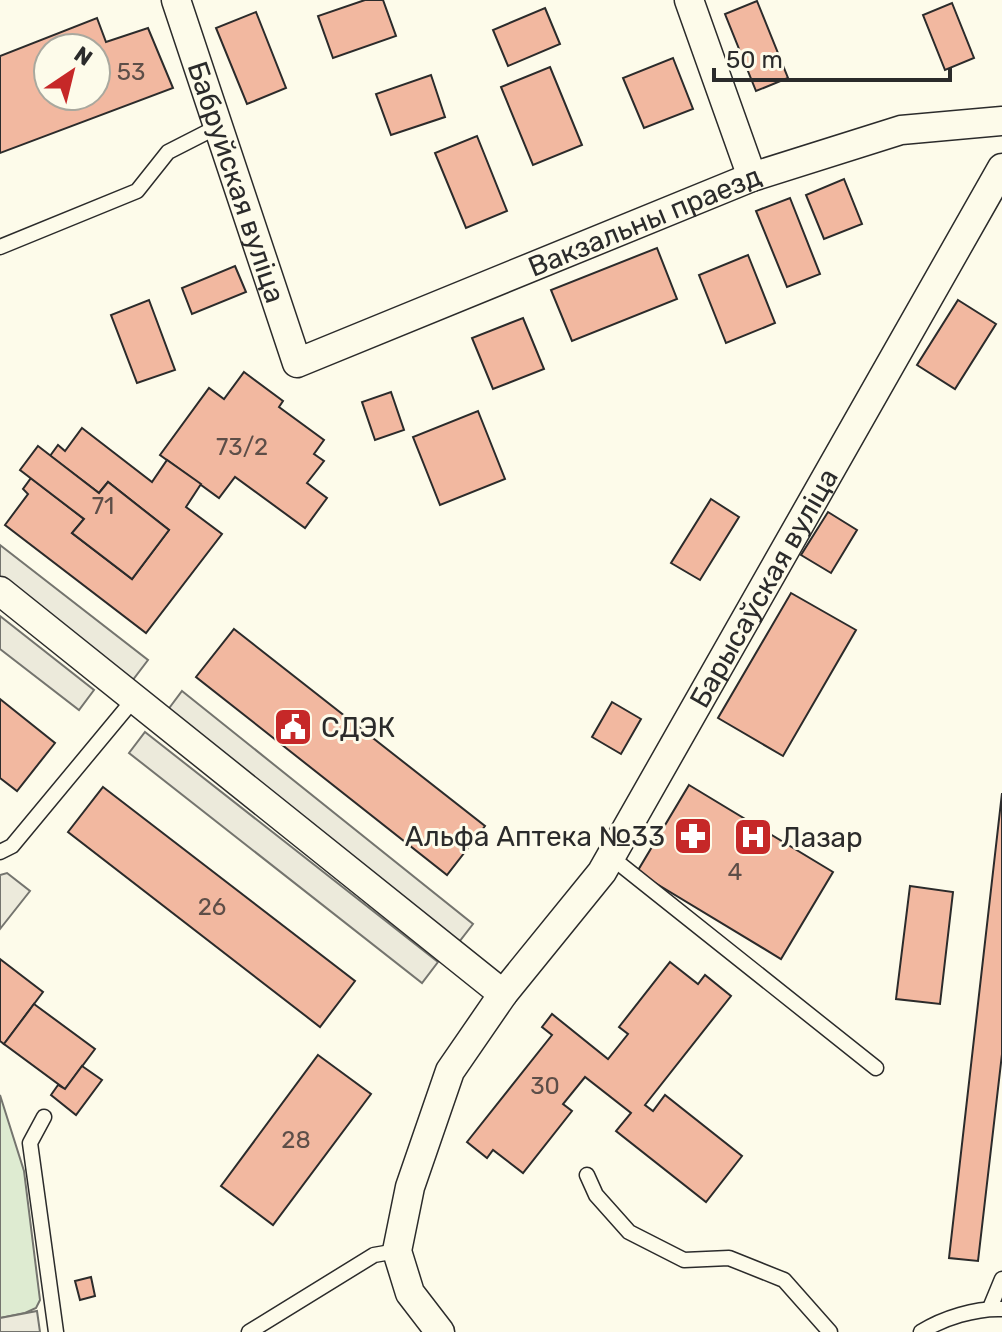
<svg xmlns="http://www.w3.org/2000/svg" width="1002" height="1332" font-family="Rubik,sans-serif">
<rect width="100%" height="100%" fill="#fdfbea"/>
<polygon fill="#deebd1" stroke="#74746e" stroke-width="2" points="0,1095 24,1171 40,1300 36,1308 25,1313 0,1318"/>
<g fill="#eceadb" stroke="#74746e" stroke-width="2">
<polygon points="0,545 148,660 132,681 0,577"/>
<polygon points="0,616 94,690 79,710 0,649"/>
<polygon points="182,691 473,924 459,942 167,711"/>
<polygon points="145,732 438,962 422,983 129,753"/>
<polygon points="7,873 30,891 0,929 0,875"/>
<polygon points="37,1311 40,1332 0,1332 0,1318"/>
</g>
<g fill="#f2b8a0" stroke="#2b2b2b" stroke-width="2" fill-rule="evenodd">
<polygon points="365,0 383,0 396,36 333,58 318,16"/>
<polygon points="757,1 788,78 756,91 725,14"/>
<polygon points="952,3 974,58 945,70 923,15"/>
<polygon points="545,8 560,44 508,66 493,30"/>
<polygon points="256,12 286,88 247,104 216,28"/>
<path d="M97,18L106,42L148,28L173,88L0,153V56ZM48,48H96V96H48Z"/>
<polygon points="673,58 693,109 644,128 623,78"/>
<polygon points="550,67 582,145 533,165 501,87"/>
<polygon points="431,75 445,117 391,135 376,94"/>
<polygon points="477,136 507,211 466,228 435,153"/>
<polygon points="844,179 862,224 824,239 806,195"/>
<polygon points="790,198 820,274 787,287 756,211"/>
<polygon points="657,248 677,299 572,341 551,290"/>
<polygon points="748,255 775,323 726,343 699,275"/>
<polygon points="235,266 246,292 192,314 182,288"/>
<polygon points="149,300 175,370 137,383 111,315"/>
<polygon points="958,300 996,324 955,389 917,365"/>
<polygon points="523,318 544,369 493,389 472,338"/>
<polygon points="244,372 283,401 279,407 324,440 314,454 324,461 307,483 327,498 305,528 235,477 219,498 160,455 209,388 224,399"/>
<polygon points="391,392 404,430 375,440 362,402"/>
<polygon points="478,411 505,479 440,505 413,437"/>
<polygon points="82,428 152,482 167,460 201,484 186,507 222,534 146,633 5,525 28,494 23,489 31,478 84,519 72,533 132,579 169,530 108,482 99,493 50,456 58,445 65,451"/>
<polygon points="38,446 99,493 108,482 169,530 132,579 72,533 84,519 20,470"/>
<polygon points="711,499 739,517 700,580 671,563"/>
<polygon points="828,512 857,530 831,573 801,555"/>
<polygon points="791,593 856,630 783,756 718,718"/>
<polygon points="234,629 485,826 447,875 196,677"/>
<polygon points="0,699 55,743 17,791 0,778"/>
<polygon points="612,702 641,719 621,754 592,737"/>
<polygon points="689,785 833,872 781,959 637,872"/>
<polygon points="103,787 355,981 320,1027 68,832"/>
<polygon points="1002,793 1002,1054 978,1261 949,1258"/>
<polygon points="910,886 953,892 940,1004 896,999"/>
<polygon points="0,959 43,992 4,1044 0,1041"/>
<polygon points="670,962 698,984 705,975 731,996 645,1105 653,1111 665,1095 742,1156 706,1202 616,1131 631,1113 585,1077 563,1104 572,1111 523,1173 493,1150 487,1158 467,1142 552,1035 542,1027 552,1014 608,1059 628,1034 619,1027"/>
<polygon points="34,1004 95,1049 65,1089 4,1044"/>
<polygon points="318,1055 371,1094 273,1225 221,1186"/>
<polygon points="82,1066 102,1080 76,1115 51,1095 58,1085 65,1089"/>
<polygon points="91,1277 95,1296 80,1300 75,1281"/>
</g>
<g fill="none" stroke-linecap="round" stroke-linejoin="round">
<defs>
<g id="lane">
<polyline points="0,247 137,191 168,152 217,127"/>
<polyline points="0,852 12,846 134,699"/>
<polyline points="611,857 876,1068"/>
<polyline points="44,1117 30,1143 56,1332"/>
<polyline points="587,1175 596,1195 629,1232 684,1260 729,1258 784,1280 830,1332"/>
<polyline points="990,1308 1002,1279"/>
<polyline points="249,1332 374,1255 397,1251"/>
<path d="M921,1332C943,1318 976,1308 1002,1309"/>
</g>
<g id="street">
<path id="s1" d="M176,0L297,363L752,177L901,130L1002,121"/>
<polyline points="689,0 752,177"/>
<polyline points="0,591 503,994 450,1071 410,1187 397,1251 410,1293 440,1332"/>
<path id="s2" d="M503,994L602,872L1002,168"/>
</g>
</defs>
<use href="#lane" stroke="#2b2b2b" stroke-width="17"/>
<use href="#street" stroke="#2b2b2b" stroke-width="31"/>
<use href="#lane" stroke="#fdfbea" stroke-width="14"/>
<use href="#street" stroke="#fdfbea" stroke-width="28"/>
</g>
<defs>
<symbol id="civic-square" viewBox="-11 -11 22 22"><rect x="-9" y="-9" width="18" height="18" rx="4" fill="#c62828" stroke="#fdfbea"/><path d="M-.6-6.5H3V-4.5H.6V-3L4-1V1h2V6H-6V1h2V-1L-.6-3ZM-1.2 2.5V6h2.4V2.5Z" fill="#fff"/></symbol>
<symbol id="pharmacy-square" viewBox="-11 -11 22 22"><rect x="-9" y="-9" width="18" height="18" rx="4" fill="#c62828" stroke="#fdfbea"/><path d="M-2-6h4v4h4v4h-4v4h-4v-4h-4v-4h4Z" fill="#fff"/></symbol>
<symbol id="hospital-square" viewBox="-11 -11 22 22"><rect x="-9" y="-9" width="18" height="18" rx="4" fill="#c62828" stroke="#fdfbea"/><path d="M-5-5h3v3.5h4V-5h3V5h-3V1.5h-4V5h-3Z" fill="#fff"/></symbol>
</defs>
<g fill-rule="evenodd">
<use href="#civic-square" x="271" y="705" width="44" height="44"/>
<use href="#pharmacy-square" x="671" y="814" width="44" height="44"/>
<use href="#hospital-square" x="731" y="815" width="44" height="44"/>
</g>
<g text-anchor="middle" stroke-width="6" stroke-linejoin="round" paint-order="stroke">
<g font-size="24" fill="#5d4e48">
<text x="131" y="80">53</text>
<text x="242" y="455">73/2</text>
<text x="103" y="514">71</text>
<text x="735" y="880">4</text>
<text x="212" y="915">26</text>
<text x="545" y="1094">30</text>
<text x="296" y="1148">28</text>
</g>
<g font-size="28" fill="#2b2b2b" stroke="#fdfbea">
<text dy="10" stroke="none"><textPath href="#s1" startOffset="192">Бабруйская вуліца</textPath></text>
<text dy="10" stroke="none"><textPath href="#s1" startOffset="758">Вакзальны праезд</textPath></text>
<text dy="10" stroke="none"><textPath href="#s2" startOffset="484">Барысаўская вуліца</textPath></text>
</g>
<g font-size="28" fill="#2b2b2b" stroke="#fdfbea" text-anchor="start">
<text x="321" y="737">СДЭК</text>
<text x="665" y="846" text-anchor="end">Альфа Аптека №33</text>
<text x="781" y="847">Лазар</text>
</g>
</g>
<g transform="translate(72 72) rotate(35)"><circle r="38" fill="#fdfbea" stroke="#a9a89e" stroke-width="2"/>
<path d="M0-6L14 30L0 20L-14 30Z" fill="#c62828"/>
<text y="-12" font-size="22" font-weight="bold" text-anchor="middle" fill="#2b2b2b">N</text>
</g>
<path d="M714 68v12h236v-12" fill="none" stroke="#2b2b2b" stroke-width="4"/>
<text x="726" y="68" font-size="24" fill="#2b2b2b" stroke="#fdfbea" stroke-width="6" paint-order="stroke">50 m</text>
</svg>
